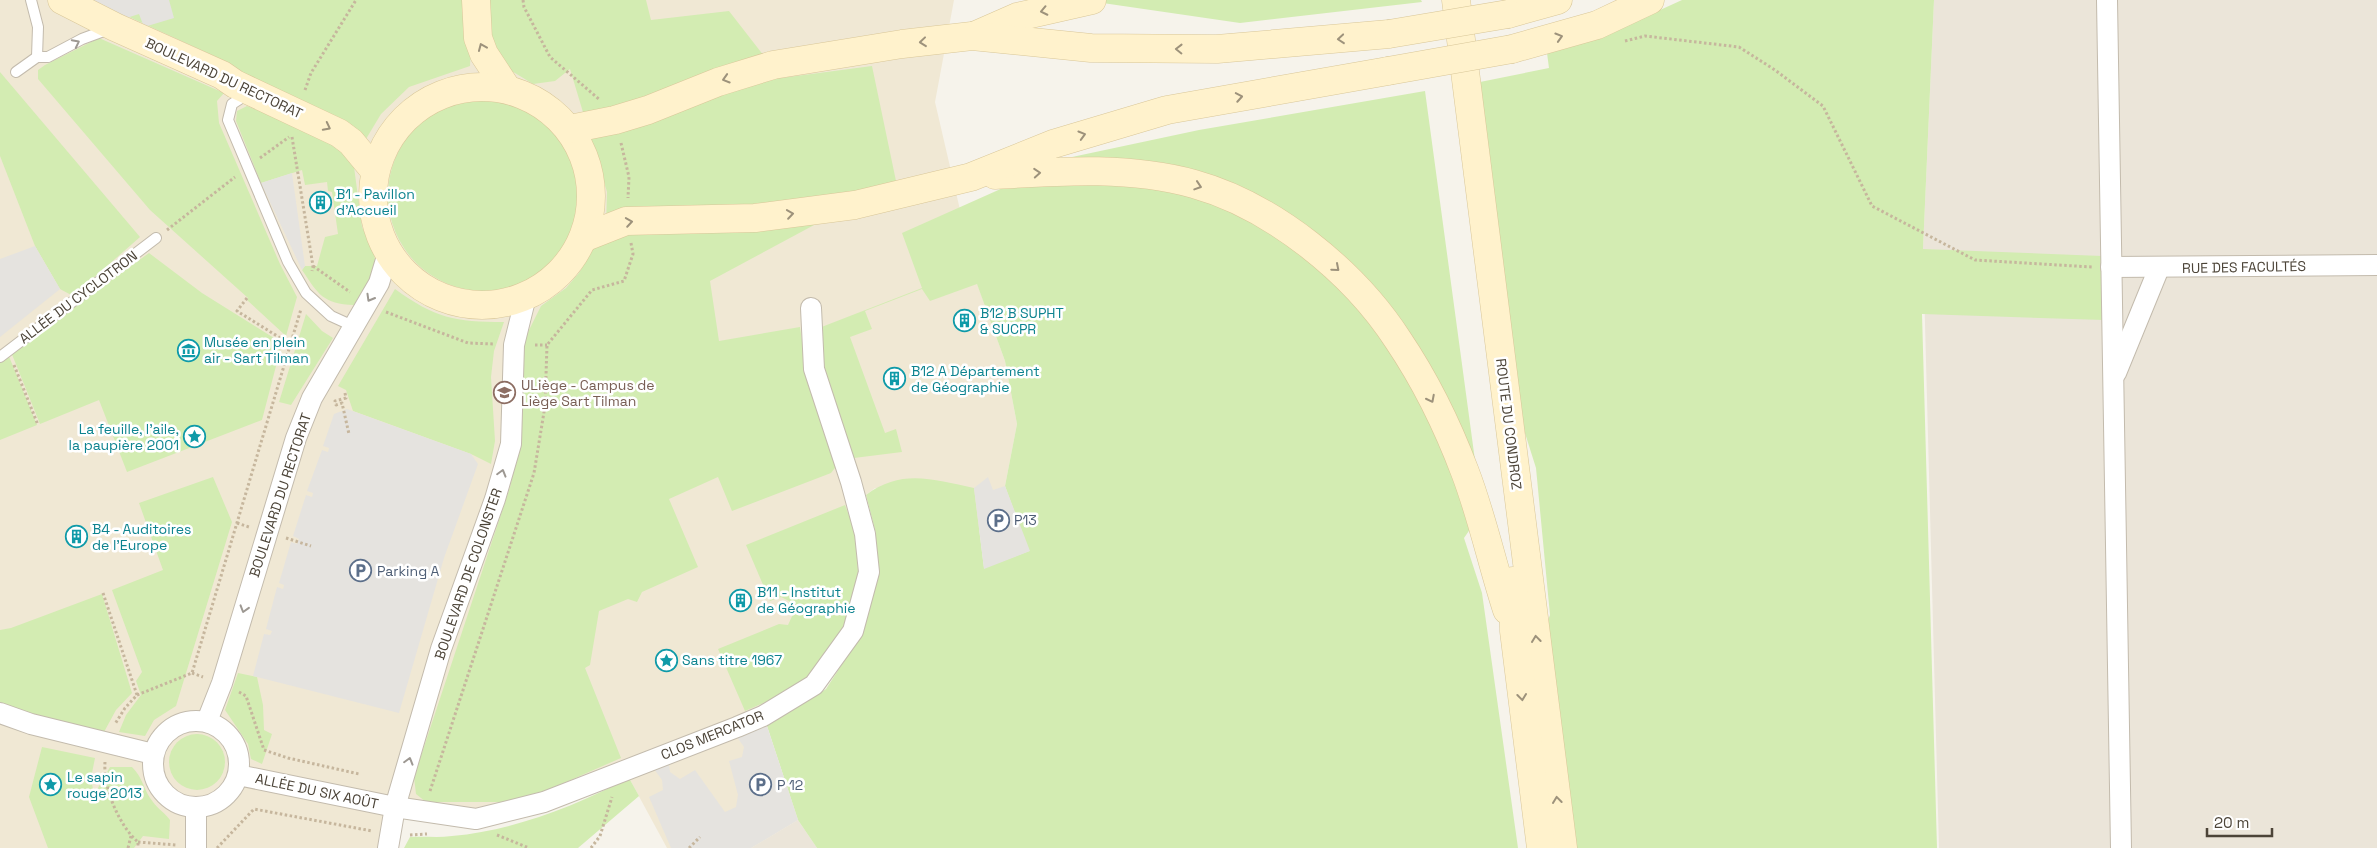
<svg xmlns="http://www.w3.org/2000/svg" width="2377" height="848" font-family="'Space Grotesk',sans-serif">
<rect width="100%" height="100%" fill="#f6f3eb"/>
<g fill="#ebe5d9">
<polygon points="1934,0 2377,0 2377,848 1939,848 1923,249"/>
<polygon points="798,820 817,848 751,848"/>
</g>
<polygon fill="#f0e8d4" points="0,0 954,0 935,102 977,283 1005,361 1017,424 1005,486 1030,551 875,488 866,495 852,483 869,572 763,717 798,820 751,848 667,848 629,778 476,819 395,808 388,848 0,848"/>
<g fill="#d3ecb2">
<polygon points="105,0 465,0 471,48 470,66 409,87 381,114 363,144 214,56 101,4"/>
<polygon points="487,0 646,0 651,20 729,11 781,78 872,66 896,181 710,281 719,341 800,327 806,369 838,464 831,473 732,511 718,477 669,499 698,567 642,592 637,602 628,599 599,611 590,665 585,668 621,758 541,793 501,802 426,802 416,794 414,777 510,487 520,446 518,371 525,338 541,306 566,288 579,273 606,226 607,192 570,69 555,81 533,84 505,67 486,33"/>
<polygon points="1082,0 1421,0 1422,2 1240,23"/>
<polygon points="1682,0 1934,0 1923,249 2102,256 2104,320 1922,314 1937,848 1575,848 1545,628 1550,615 1536,468 1519,414 1480,82 1549,68 1547,53 1601,37"/>
<polygon points="99,38 224,93 217,101 219,123 280,264 297,297 286,336 247,300 248,298 150,210 38,79 38,70 45,65"/>
<polygon points="0,72 140,237 73,296 60,289 35,246 0,156"/>
<path d="M1425,91L1482,512L1464,538L1482,593L1518,848H817L798,820L767,726L826,689L859,638L876,579V534L866,495C902,468 934,480 974,488L984,568L1029,551L1005,486L1017,424L1005,361L977,284L930,301L922,289L865,311L872,329L850,337L885,433L896,429L902,452L854,458L824,368L819,328L922,288L902,233L1072,157L1199,130Z"/>
<circle cx="484" cy="195" r="96"/>
<path d="M247,106L323,137L340,148L354,167L362,227L374,251L376,270L354,305C323,304 318,294 302,270L305,266H317L325,237L338,234L332,192L328,191L327,182L305,185L302,170L261,183L236,121L237,111Z"/>
<polygon points="149,253 202,293 282,343 262,420 127,472 99,400 40,424 11,352"/>
<path d="M395,289C435,318 455,322 504,322L494,351L491,377L495,441L491,464L471,454L353,411L346,390L338,386Z"/>
<polygon points="306,314 322,331 333,338 291,405 279,402"/>
<polygon points="8,354 37,425 0,440 0,360"/>
<polygon points="213,477 232,522 176,706 154,720 145,736 119,732 126,715 141,695 136,681 142,672 112,590 163,570 139,503"/>
<polygon points="845,505 855,531 858,571 852,609 838,641 816,673 786,693 745,711 718,649 779,624 788,625 794,612 789,601 781,597 770,601 746,545"/>
<polygon points="102,594 132,693 116,710 104,732 0,706 0,630 11,628"/>
<polygon points="238,673 257,677 263,705 264,730 272,734 262,764 251,759 248,744 225,710"/>
<circle cx="197" cy="762" r="28"/>
<path d="M42,747L95,758L91,778L94,795L110,767H132C144,779 143,790 153,802C158,809 165,813 170,820L169,839L143,836L134,848H48L29,797Z"/>
<path d="M629,778L639,796L578,848H404L410,837C424,836 438,838 452,836C515,830 573,807 629,778Z"/>
</g>
<g fill="#e5e3df">
<polygon points="93,0 169,0 174,18 144,27 139,14 120,20"/>
<polygon points="292,173 305,266 302,270 261,183"/>
<polygon points="35,246 60,289 0,337 0,259"/>
<polygon points="347,409 471,454 478,464 444,558 399,713 253,676 264,634 270,635 272,631 266,629 277,587 283,589 284,585 279,583 291,542 297,544 299,539 293,536 306,495 312,497 313,493 307,491 322,450 328,452 329,448 323,446 334,414"/>
<polygon points="988,477 993,490 1005,486 1030,551 984,569 974,488"/>
<polygon points="767,726 798,820 751,848 671,848 649,797 663,790 662,780 654,769 669,765 670,772 680,779 695,770 725,812 736,807 738,795 729,761 742,757 744,747 737,737"/>
</g>
<g fill="none" stroke-linecap="round" stroke-linejoin="round">
<defs>
<g id="lane">
<polyline points="31,0 38,27 37,57"/>
<polyline points="16,72 37,57 48,57 82,39 109,29"/>
<polyline points="249,93 232,104 228,120 288,262 306,293 331,316 353,326"/>
<polyline points="0,357 156,238"/>
</g>
<g id="street">
<polyline points="2107,0 2121,848"/>
<polyline points="2111,267 2377,265"/>
<polyline points="2116,373 2159,268"/>
<polyline points="0,713 31,724 153,754"/>
<circle cx="196" cy="764" r="43"/>
<polyline points="207,721 222,683 296,438 312,398 379,283 388,253"/>
<polyline points="238,775 395,807 476,819 544,802 737,727 763,716 814,685 853,631 869,572 865,534 851,482 814,369 811,308"/>
<polyline points="196,848 196,808"/>
<polyline points="388,848 395,807 441,649 495,499 511,444 514,345 526,296"/>
</g>
<g id="secondary">
<polyline points="62,0 115,27 222,75 235,84 339,133 351,142 375,171"/>
<polyline points="476,0 478,38 484,54 507,89"/>
<polyline points="1456,0 1563,848"/>
<polyline points="1508,14 1558,0"/>
<polyline points="976,35 1017,17 1092,0"/>
<polyline points="1512,49 1597,25 1650,0"/>
<circle cx="482" cy="196" r="109"/>
<polyline points="570,129 615,120 648,110 718,82 773,65 902,44 972,36 1091,48 1217,49 1389,34"/>
<path d="M995,175C1061,171 1129,166 1194,184C1273,206 1354,272 1398,340C1425,380 1448,427 1465,472C1482,516 1492,564 1507,610"/>
<polyline points="583,238 626,221 755,218 855,205 971,177 1053,144 1167,110 1388,71"/>
<polyline points="1513,581 1514,631 1541,848"/>
</g>
</defs>
<use href="#lane" stroke="#c3bbad" stroke-width="12"/>
<use href="#street" stroke="#c3bbad" stroke-width="22"/>
<use href="#secondary" stroke="#d9c799" stroke-width="29"/>
<g stroke="#c6b69d" stroke-width="3" stroke-dasharray="2.5 2.5" stroke-linecap="butt">
<polyline points="523,0 524,7 550,57 600,100"/>
<polyline points="1625,41 1645,36 1739,47 1775,70 1823,106 1872,206 1975,260 2092,267"/>
<polyline points="305,90 311,73 356,0"/>
<polyline points="292,137 313,266 312,271"/>
<polyline points="621,143 629,177 628,198"/>
<polyline points="260,158 289,137"/>
<polyline points="167,230 235,177"/>
<polyline points="313,266 350,292"/>
<polyline points="247,298 237,311 290,344"/>
<polyline points="386,312 468,343 494,344"/>
<polyline points="535,345 547,345"/>
<polyline points="14,365 38,425"/>
<polyline points="345,393 346,398 335,401 336,405 342,403 349,434"/>
<polyline points="237,523 249,527"/>
<polyline points="286,538 311,546"/>
<polyline points="103,593 137,695 125,708 115,724"/>
<polyline points="192,673 203,677"/>
<polyline points="239,692 246,696 264,750 288,758 359,774"/>
<polyline points="137,695 192,673 301,309"/>
<path d="M105,762C103,787 119,826 138,842V848"/>
<polyline points="430,791 534,473 545,406 547,345 592,290 624,281 633,254 631,243"/>
<polyline points="410,835 427,834"/>
<polyline points="497,835 529,848"/>
<polyline points="138,842 176,845"/>
<polyline points="128,848 131,836"/>
<polyline points="217,848 254,809 372,831"/>
<polyline points="591,848 600,836 612,797"/>
<polyline points="689,848 700,837"/>
</g>
<use href="#lane" stroke="#fff" stroke-width="10"/>
<use href="#street" stroke="#fff" stroke-width="20"/>
<use href="#secondary" stroke="#fff2cc" stroke-width="28"/>
<defs>
<g id="secondary-bridge">
<polyline points="1389,34 1508,14"/>
<polyline points="1388,71 1512,49"/>
</g>
</defs>
<use href="#secondary-bridge" stroke="#d9c799" stroke-width="29" stroke-linecap="butt"/>
<use href="#secondary-bridge" stroke="#fff2cc" stroke-width="28"/>
</g>
<defs><path id="oneway-chevron" d="M-2-3.5L2.5 0L-2 3.5" fill="none" stroke-width="1.6" stroke-linecap="round" stroke-linejoin="round" transform="scale(1.25)"/></defs>
<g stroke="#9d927b">
<use href="#oneway-chevron" transform="translate(1044 11) rotate(168)"/>
<use href="#oneway-chevron" transform="translate(1559 37) rotate(-17)"/>
<use href="#oneway-chevron" transform="translate(1341 39) rotate(175)"/>
<use href="#oneway-chevron" transform="translate(923 42) rotate(174)"/>
<use href="#oneway-chevron" transform="translate(482 47) rotate(-113)"/>
<use href="#oneway-chevron" transform="translate(1179 49) rotate(-179)"/>
<use href="#oneway-chevron" transform="translate(726 79) rotate(163)"/>
<use href="#oneway-chevron" transform="translate(1239 97) rotate(-10)"/>
<use href="#oneway-chevron" transform="translate(327 127) rotate(27)"/>
<use href="#oneway-chevron" transform="translate(1082 135) rotate(-16)"/>
<use href="#oneway-chevron" transform="translate(1037 173) rotate(-4)"/>
<use href="#oneway-chevron" transform="translate(1198 186) rotate(18)"/>
<use href="#oneway-chevron" transform="translate(790 214) rotate(-8)"/>
<use href="#oneway-chevron" transform="translate(629 222) rotate(-9)"/>
<use href="#oneway-chevron" transform="translate(1336 268) rotate(41)"/>
<use href="#oneway-chevron" transform="translate(1431 399) rotate(63)"/>
<use href="#oneway-chevron" transform="translate(1536 639) rotate(-97)"/>
<use href="#oneway-chevron" transform="translate(1522 697) rotate(83)"/>
<use href="#oneway-chevron" transform="translate(1557 800) rotate(-97)"/>
</g>
<g stroke="#9d9892">
<use href="#oneway-chevron" transform="translate(76 43) rotate(-27)"/>
<use href="#oneway-chevron" transform="translate(370 298) rotate(120)"/>
<use href="#oneway-chevron" transform="translate(502 473) rotate(-74)"/>
<use href="#oneway-chevron" transform="translate(244 609) rotate(107)"/>
<use href="#oneway-chevron" transform="translate(409 761) rotate(-74)"/>
</g>
<defs>
<symbol id="building-ring" viewBox="-11 -11 22 22"><circle r="9.5" fill="#fff" stroke="#0f9aa8" stroke-width="1.5"/><path d="M-4-6H4V6H1V3H-1V6H-4ZM-2.5-4.3h1.7v1.8h-1.7ZM.8-4.3h1.7v1.8H.8ZM-2.5-1h1.7V.8h-1.7ZM.8-1h1.7V.8H.8Z" fill="#0f9aa8"/></symbol>
<symbol id="museum-ring" viewBox="-11 -11 22 22"><circle r="9.5" fill="#fff" stroke="#0f9aa8" stroke-width="1.5"/><path d="M0-6L6-3V-2H-6V-3ZM-5-1h2V3h-2ZM-1-1h2V3h-2ZM3-1h2V3H3ZM-6 4H6V6H-6Z" fill="#0f9aa8"/></symbol>
<symbol id="university-ring" viewBox="-11 -11 22 22"><circle r="9.5" fill="#fff" stroke="#8d6e63" stroke-width="1.5"/><path d="M0-5L7-2L0 1L-7-2ZM-4 1L0 2.5L4 1V4Q0 6-4 4Z" fill="#8d6e63"/></symbol>
<symbol id="sight-ring" viewBox="-11 -11 22 22"><circle r="9.5" fill="#fff" stroke="#0f9aa8" stroke-width="1.5"/><path d="M0-6L1.8-2.2L6-1.7L2.9 1.2L3.7 5.4L0 3.3L-3.7 5.4L-2.9 1.2L-6-1.7L-1.8-2.2Z" fill="#0f9aa8"/></symbol>
<symbol id="parking-ring" viewBox="-11 -11 22 22"><circle r="9.5" fill="#fff" stroke="#5c6f8a" stroke-width="1.5"/><path d="M-3.5-5.5H1a3.5 3.5 0 0 1 0 7H-1V5.5H-3.5ZM-1-3.4V-.6H.8a1.4 1.4 0 0 0 0-2.8Z" fill="#5c6f8a"/></symbol>
</defs>
<g fill-rule="evenodd">
<use href="#building-ring" x="308" y="190" width="25" height="25"/>
<use href="#building-ring" x="952" y="308" width="25" height="25"/>
<use href="#museum-ring" x="176" y="338" width="25" height="25"/>
<use href="#building-ring" x="882" y="366" width="25" height="25"/>
<use href="#university-ring" x="492" y="380" width="25" height="25"/>
<use href="#sight-ring" x="182" y="424" width="25" height="25"/>
<use href="#parking-ring" x="986" y="508" width="25" height="25"/>
<use href="#building-ring" x="64" y="524" width="25" height="25"/>
<use href="#parking-ring" x="348" y="558" width="25" height="25"/>
<use href="#building-ring" x="728" y="588" width="25" height="25"/>
<use href="#sight-ring" x="654" y="648" width="25" height="25"/>
<use href="#sight-ring" x="38" y="772" width="25" height="25"/>
<use href="#parking-ring" x="748" y="772" width="25" height="25"/>
</g>
<g text-anchor="middle" stroke-width="5" stroke-linejoin="round" paint-order="stroke">
<g font-size="14" fill="#4c4438" stroke="#fff">
<text transform="translate(224 78) rotate(25)" y="5">BOULEVARD DU RECTORAT</text>
<text transform="translate(2244 267) rotate(-1)" y="5">RUE DES FACULTÉS</text>
<text transform="translate(78 297) rotate(-37)" y="5">ALLÉE DU CYCLOTRON</text>
<text transform="translate(1509 424) rotate(83)" y="5">ROUTE DU CONDROZ</text>
<text transform="translate(280 495) rotate(-72)" y="5">BOULEVARD DU RECTORAT</text>
<text transform="translate(468 574) rotate(-71)" y="5">BOULEVARD DE COLONSTER</text>
<text transform="translate(712 735) rotate(-22)" y="5">CLOS MERCATOR</text>
<text transform="translate(317 791) rotate(12)" y="5">ALLÉE DU SIX AOÛT</text>
</g>
<g font-size="14" fill="#0d838f" stroke="#fff" text-anchor="start">
<text x="336" y="199">B1 - Pavillon<tspan x="336" dy="16">d'Accueil</tspan></text>
<text x="980" y="318">B12 B SUPHT<tspan x="980" dy="16">&amp; SUCPR</tspan></text>
<text x="204" y="347">Musée en plein<tspan x="204" dy="16">air - Sart Tilman</tspan></text>
<text x="911" y="376">B12 A Département<tspan x="911" dy="16">de Géographie</tspan></text>
<text x="179" y="434" text-anchor="end">La feuille, l'aile,<tspan x="179" dy="16">la paupière 2001</tspan></text>
<text x="92" y="534">B4 - Auditoires<tspan x="92" dy="16">de l'Europe</tspan></text>
<text x="757" y="597">B11 - Institut<tspan x="757" dy="16">de Géographie</tspan></text>
<text x="682" y="665">Sans titre 1967</text>
<text x="67" y="782">Le sapin<tspan x="67" dy="16">rouge 2013</tspan></text>
</g>
<g font-size="14" fill="#785e54" stroke="#fff" text-anchor="start">
<text x="521" y="390">ULiège - Campus de<tspan x="521" dy="16">Liège Sart Tilman</tspan></text>
</g>
<g font-size="14" fill="#4e5e75" stroke="#fff" text-anchor="start">
<text x="1014" y="525">P13</text>
<text x="377" y="576">Parking A</text>
<text x="777" y="790">P 12</text>
</g>
</g>
<path d="M2207 828v8h65v-8" fill="none" stroke="#4c4438" stroke-width="2.5"/>
<text x="2214" y="828" font-size="15" fill="#4c4438" stroke="#ffffff" stroke-width="4" paint-order="stroke">20 m</text>
</svg>
